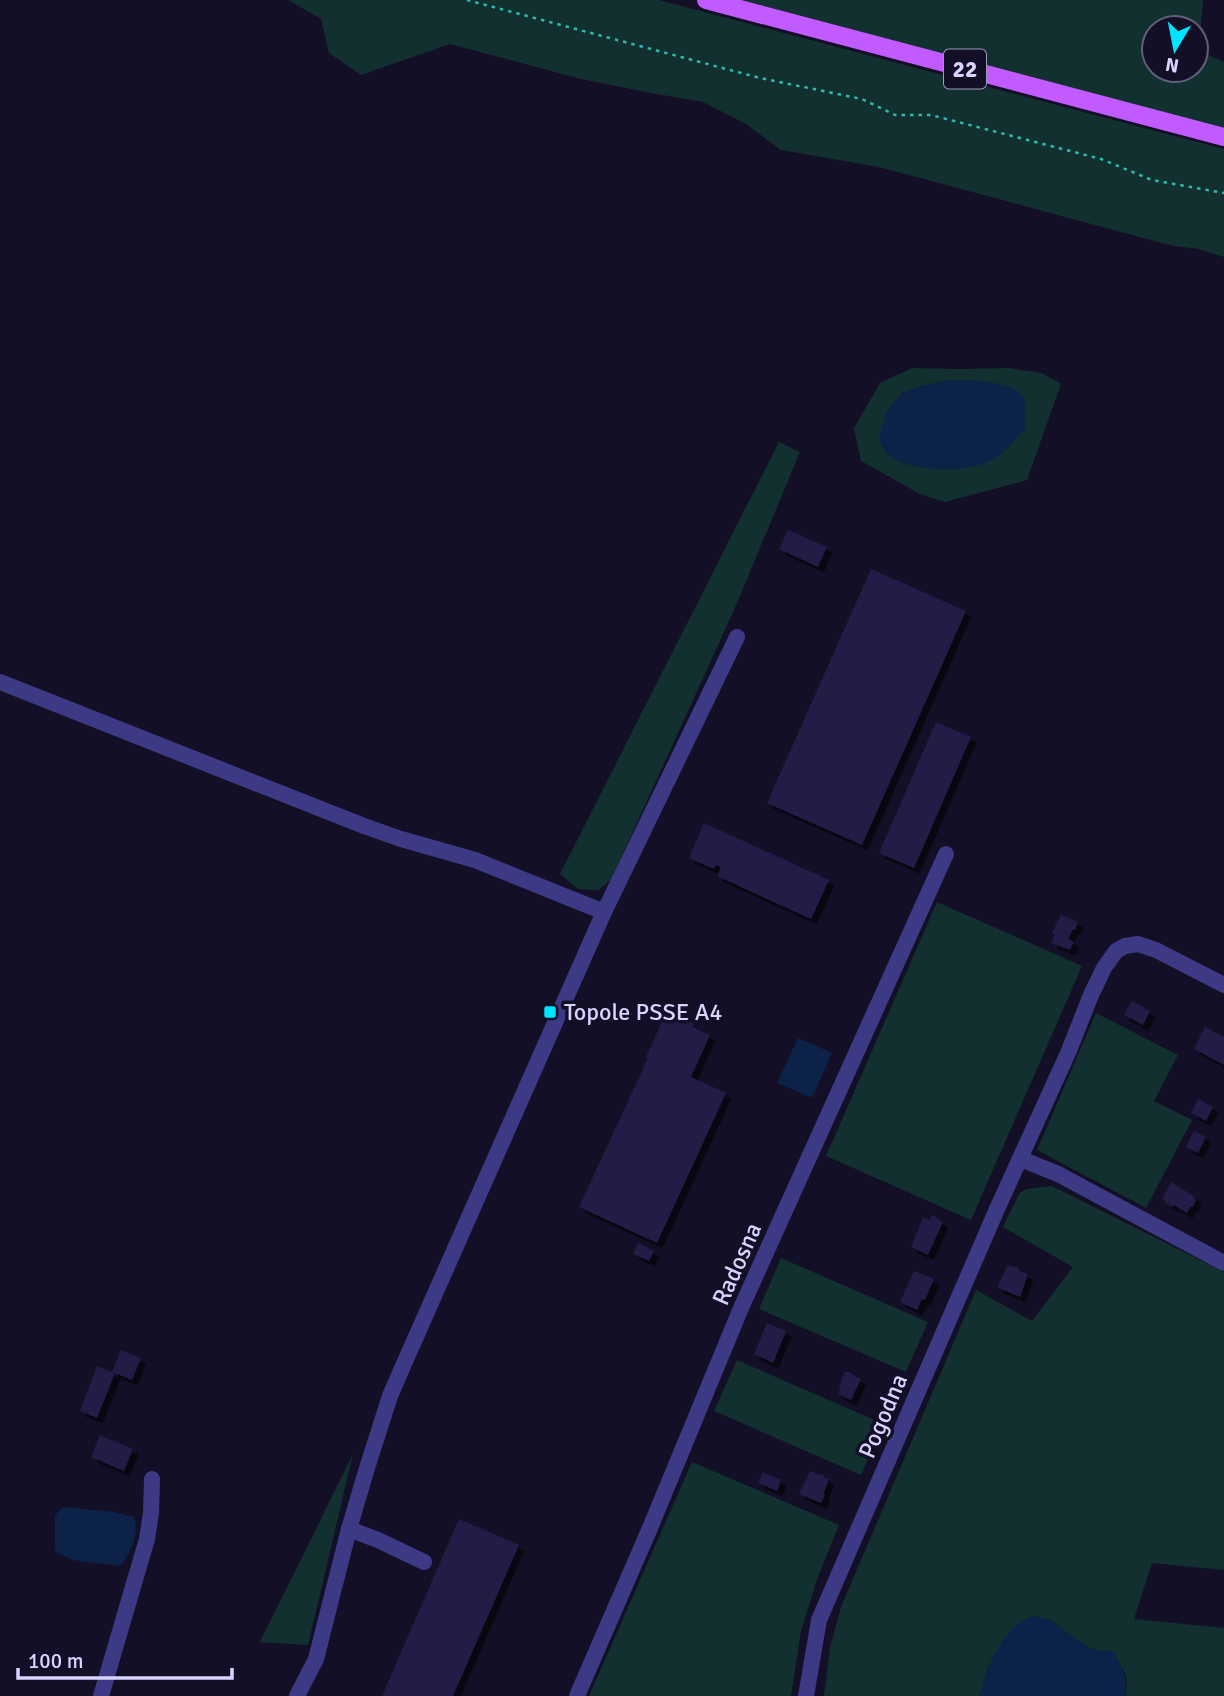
<svg xmlns="http://www.w3.org/2000/svg" width="1224" height="1696" font-family="Signika,sans-serif">
<defs>
<filter id="shadow"><feDropShadow dx="5.5" dy="5.5" stdDeviation="0" flood-color="#0009"/></filter>
</defs>
<rect width="100%" height="100%" fill="#130f26"/>
<g fill="#12302f" fill-rule="evenodd">
<polygon points="288,0 659,0 1224,149 1224,257 1199,249 1173,246 879,167 781,150 746,124 703,102 651,93 581,79 450,44 361,75 329,53 321,19"/>
<path d="M742,0H1203L1199,51L1224,62V129ZM1154,28H1196V70H1154Z"/>
<path d="M912,368L960,369L1008,368L1042,373L1061,384L1027,480L945,502L920,494L861,461L854,428L880,383ZM950,380L1025,400L1024,412L888,455L879,441L902,393L922,386Z"/>
<polygon points="779,442 800,452 734,610 611,880 598,890 578,889 560,874"/>
<polygon points="937,902 1082,966 971,1220 826,1156"/>
<polygon points="1096,1013 1178,1055 1154,1101 1192,1120 1146,1208 1037,1150"/>
<path d="M1052,1186L1224,1272V1570L1152,1563L1134,1619L1224,1628V1696H1126C1132,1659 1108,1661 1085,1645C1072,1637 1060,1627 1048,1619L989,1665L979,1696H824L830,1647L841,1607L976,1290L1032,1321L1073,1267L1003,1227L1019,1194L1026,1189Z"/>
<polygon points="781,1258 928,1322 906,1372 759,1309"/>
<polygon points="737,1360 884,1424 861,1475 714,1411"/>
<polygon points="353,1454 308,1645 260,1642"/>
<polygon points="692,1462 839,1525 818,1577 801,1631 791,1696 589,1696"/>
</g>
<g fill="#0c2248">
<path d="M950,380C967,380 1018,380 1025,400C1026,404 1025,423 1025,429C1014,441 1004,454 989,461C968,473 907,472 889,455C885,452 882,445 879,441C887,392 906,389 950,380Z"/>
<polygon points="798,1038 832,1053 812,1098 777,1083"/>
<path d="M64,1507L114,1512L134,1517C140,1534 131,1552 121,1565L118,1566L72,1560L55,1551V1516L60,1509Z"/>
<path d="M1032,1616L1048,1619L1086,1646L1098,1651H1114C1121,1668 1129,1678 1126,1696H979C988,1666 1001,1628 1032,1616Z"/>
</g>
<g fill="#241b47" filter="url(#shadow)">
<polygon points="788,530 827,547 818,567 779,549"/>
<polygon points="871,569 966,611 862,845 767,803"/>
<polygon points="936,722 971,737 914,868 879,853"/>
<polygon points="704,823 829,880 811,919 717,876 721,868 716,865 714,869 689,858"/>
<polygon points="1061,915 1078,922 1075,930 1073,929 1068,939 1074,942 1070,950 1051,943 1055,935 1052,933"/>
<polygon points="1132,1001 1150,1011 1143,1025 1124,1015"/>
<polygon points="664,1014 679,1021 680,1017 694,1024 693,1027 710,1035 691,1077 726,1093 657,1243 579,1207 648,1058 646,1057 662,1022 661,1021"/>
<polygon points="1205,1027 1224,1037 1224,1065 1194,1049"/>
<polygon points="1198,1099 1213,1107 1206,1121 1191,1113"/>
<polygon points="1194,1131 1206,1137 1198,1153 1186,1147"/>
<polygon points="1171,1182 1195,1197 1194,1199 1196,1200 1193,1207 1191,1206 1187,1213 1174,1205 1173,1207 1165,1203 1166,1201 1162,1199"/>
<polygon points="934,1215 936,1217 936,1218 943,1222 928,1255 911,1247 923,1217 930,1220 931,1216"/>
<polygon points="638,1243 654,1251 649,1261 633,1254"/>
<polygon points="1008,1265 1013,1267 1016,1266 1020,1271 1028,1274 1020,1297 997,1287"/>
<polygon points="914,1271 934,1279 925,1300 922,1299 917,1310 900,1302"/>
<polygon points="767,1323 786,1331 773,1363 754,1354"/>
<polygon points="121,1350 141,1358 132,1380 115,1373 97,1418 80,1411 97,1366 112,1372"/>
<polygon points="845,1372 850,1372 854,1376 861,1379 851,1400 838,1394 841,1387 839,1386"/>
<polygon points="100,1435 133,1449 124,1471 91,1457"/>
<polygon points="810,1471 821,1475 822,1474 824,1475 823,1477 829,1479 823,1495 825,1495 821,1503 799,1494"/>
<polygon points="763,1472 781,1480 777,1491 758,1483"/>
<polygon points="459,1519 519,1545 453,1696 382,1696"/>
</g>
<g fill="none" stroke-linecap="round" stroke-linejoin="round">
<polyline stroke="#2fb8b0" stroke-width="2.5" stroke-dasharray="3.5 5" stroke-linecap="butt" points="467,0 760,78 862,99 895,115 931,115 1101,159 1152,180 1224,193"/>
<g stroke="#3d3a85" stroke-width="16">
<polyline points="0,682 364,826 401,839 475,860 604,912"/>
<polyline points="1021,1159 1058,1174 1224,1263"/>
<polyline points="349,1529 378,1540 424,1562"/>
<polyline points="101,1696 147,1539 151,1513 152,1479"/>
<polyline points="297,1696 316,1659 349,1529 367,1468 390,1396 403,1366 604,912 737,637"/>
<polyline points="577,1696 650,1528 741,1308 946,854"/>
<polyline points="806,1696 819,1620 997,1209 1068,1053 1091,995 1104,968 1116,951 1125,946 1138,944 1156,950 1224,985"/>
</g>
<polyline stroke="#c25bff" stroke-width="18" points="706,0 1224,137"/>
</g>
<rect fill="#00e5ff" stroke="#130f26" stroke-width="2.5" x="543" y="1005" width="14" height="14" rx="3.5"/>
<g text-anchor="middle" stroke-width="7" stroke-linejoin="round" paint-order="stroke">
<rect fill="#130f26" stroke="#9e99be" stroke-width="2" x="944" y="49.5" width="42" height="39" rx="5"/>
<g font-size="23" font-weight="bold" fill="#d9d4ff">
<text x="965" y="77">22</text>
</g>
<g font-size="24" fill="#d9d4ff" stroke="#130f26" text-anchor="start">
<text x="564" y="1020">Topole PSSE A4</text>
</g>
<g font-size="24" fill="#d9d4ff" stroke="#130f26">
<text transform="translate(737 1264) rotate(-66)" y="8">Radosna</text>
<text transform="translate(883 1416) rotate(-67)" y="8">Pogodna</text>
</g>
</g>
<g transform="translate(1175 49) rotate(190)"><circle r="33" fill="#130f26" stroke="#625e7d" stroke-width="2"/>
<path d="M0-5L12 26L0 18L-12 26Z" fill="#00e5ff"/>
<text y="-10" font-size="19" font-weight="bold" text-anchor="middle" fill="#d9d4ff">N</text>
</g>
<path d="M18 1668v10h214v-10" fill="none" stroke="#d9d4ff" stroke-width="3.5"/>
<text x="28" y="1668" font-size="21" fill="#d9d4ff" stroke="#130f26" stroke-width="5" paint-order="stroke">100 m</text>
</svg>
